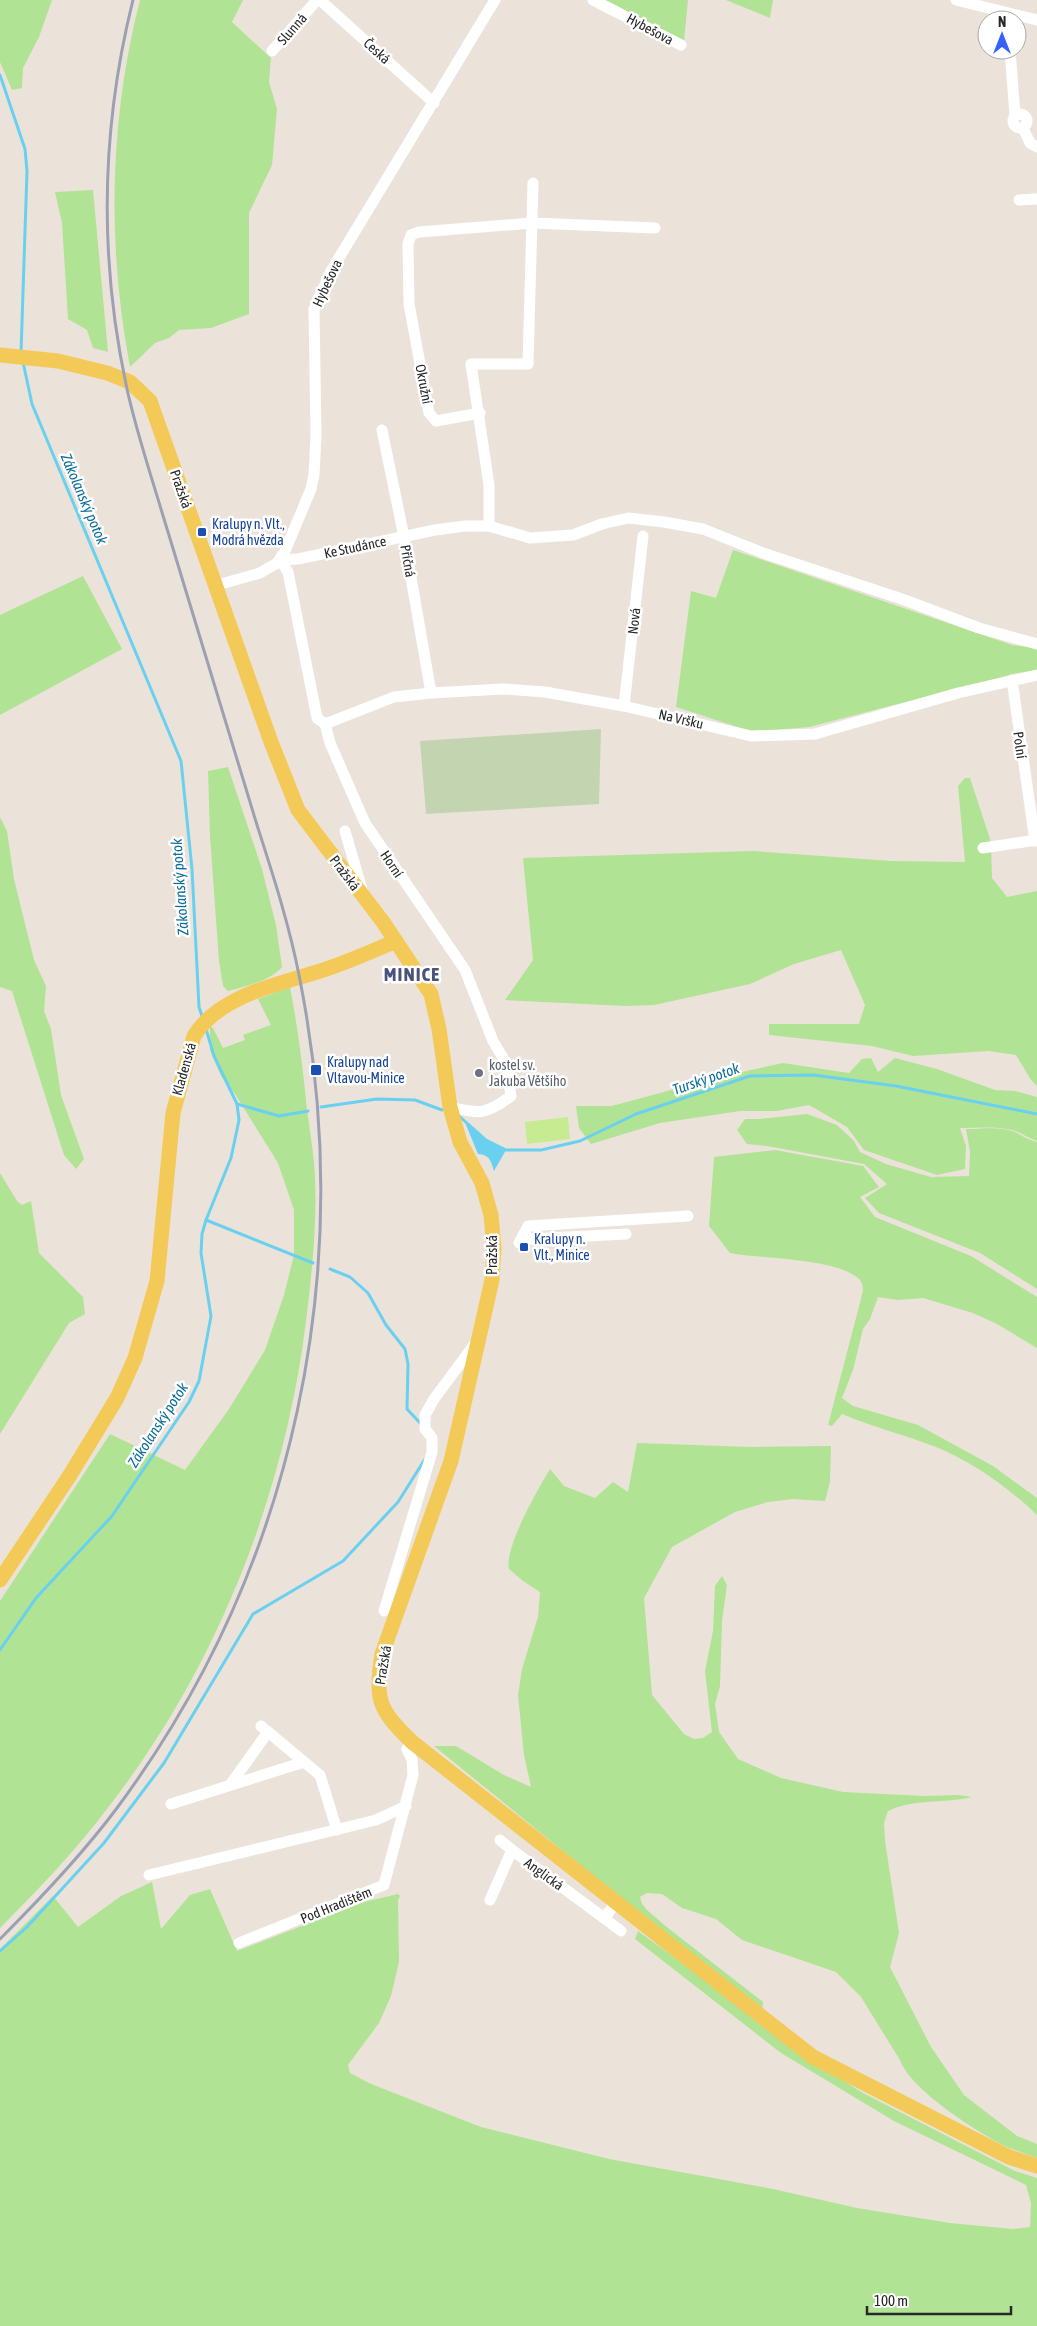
<svg xmlns="http://www.w3.org/2000/svg" width="1037" height="2326" font-family="'Asap Condensed',sans-serif">
<rect width="100%" height="100%" fill="#ebe3da"/>
<g fill="#b1e394">
<polygon points="0,0 52,0 39,37 23,68 22,88 12,90 0,62"/>
<path d="M140,0H243L232,22L271,58L269,82L277,109L272,165L249,213V314L211,328L179,330L169,338L155,343L130,367C107,245 109,121 140,0Z"/>
<polygon points="606,0 688,0 684,41"/>
<polygon points="726,0 773,0 770,18"/>
<polygon points="93,190 108,352 93,348 87,330 68,319 62,223 55,192"/>
<polygon points="733,550 1012,645 1037,648 1037,670 1017,673 809,727 753,732 676,707 691,591 716,598"/>
<polygon points="83,576 122,649 0,715 0,615"/>
<path d="M228,767L262,869L276,925L282,967C269,982 246,986 228,991L223,986L219,961L210,836L208,771Z"/>
<polygon points="965,778 970,778 991,842 992,878 1007,897 1037,891 1037,1086 1031,1080 1016,1055 988,1051 913,1056 872,1046 769,1035 769,1024 859,1024 865,1005 841,950 794,964 750,984 654,1005 625,1006 505,1000 533,960 523,858 753,851 891,861 965,862 958,786"/>
<polygon points="0,817 7,831 14,879 34,960 46,986 44,1011 51,1029 61,1095 84,1159 76,1169 64,1155 12,991 0,987"/>
<path d="M290,987C298,1028 303,1069 307,1110C310,1132 314,1154 315,1177C317,1225 312,1273 306,1321C285,1494 217,1667 110,1805C77,1849 39,1889 0,1928V1601L110,1434L185,1470L229,1409L265,1350L284,1295L294,1255V1210L278,1163L235,1094L221,1076L210,1050V1026L213,1028L223,1048L245,1040L243,1035L271,1025L258,999Z"/>
<path d="M871,1058L878,1072L895,1058L937,1069L995,1090L1015,1091L1037,1097V1141C1028,1138 1020,1132 1012,1130C995,1126 977,1128 960,1128L966,1146L965,1169L937,1175L864,1150L847,1127L809,1105L777,1111H740L660,1123L591,1144L579,1128L576,1106H612L719,1077L783,1063L849,1073L862,1059Z"/>
<path d="M807,1114L837,1125L854,1141L860,1152L886,1164L931,1177L969,1176L970,1152L966,1129C981,1129 1001,1126 1015,1132C1023,1136 1028,1140 1037,1142V1289L980,1253L879,1213L865,1198L887,1184L864,1164L767,1146L747,1144L737,1130L745,1119H760Z"/>
<path d="M775,1150L863,1166L879,1187L860,1197L875,1217L971,1256L1037,1297V1348L997,1324L973,1313L923,1298L898,1300L878,1297L870,1319L863,1329L853,1370L842,1398L853,1406L918,1425L993,1466L1037,1498V1515C1009,1488 971,1461 936,1447C905,1435 873,1427 842,1414L832,1426L828,1425L863,1291C863,1286 862,1281 858,1278C834,1258 761,1259 730,1253L709,1226L714,1157Z"/>
<polygon points="0,1173 17,1201 22,1205 31,1201 39,1253 83,1297 85,1314 69,1323 0,1434"/>
<path d="M637,1443L752,1447L831,1446L830,1482L825,1501L793,1499L768,1502L735,1512L672,1547L644,1598L652,1695L684,1734L694,1739L703,1738L712,1732L705,1671L713,1631L715,1586L722,1576L727,1585L722,1621L720,1686L715,1704L719,1732L738,1759L781,1778L843,1792L925,1796L958,1795L972,1797C944,1804 915,1798 888,1811L884,1823L885,1841L899,1933L890,1967L931,2047L964,2095L1017,2136L1037,2144V2158C1025,2153 1012,2150 1001,2144C973,2129 910,2089 900,2060L861,1997L836,1972L742,1940L716,1919L682,1908L662,1894L647,1893L640,1897L642,1904L647,1910L668,1928L763,2002L762,2013L434,1746H456L504,1775L531,1787L524,1755L518,1695L522,1669L538,1617L540,1592L523,1581L509,1569C504,1548 538,1489 550,1469L564,1486L595,1498L613,1482L628,1492Z"/>
<polygon points="152,1882 161,1929 190,1895 210,1889 237,1951 364,1902 398,1894 400,1896 398,1900 399,1962 391,1996 379,2023 348,2065 350,2073 371,2084 481,2127 609,2159 773,2189 857,2208 950,2223 1013,2229 1030,2227 1031,2203 1026,2185 894,2121 781,2053 635,1939 638,1931 726,1995 792,2048 863,2093 1015,2171 1037,2178 1037,2326 0,2326 0,1949 53,1896 78,1927 121,1896"/>
</g>
<polygon fill="#c3d5b0" points="601,729 599,804 426,814 420,741"/>
<polygon fill="#c7eb90" points="568,1117 570,1139 527,1144 525,1122"/>
<path fill="#6ad0f0" d="M464,1120L486,1140L506,1150L494,1171C491,1161 490,1155 478,1154Z"/>
<g fill="none" stroke-linecap="round" stroke-linejoin="round">
<g stroke="#6ad0f0" stroke-width="3">
<polyline points="0,75 25,149 27,171 21,353"/>
<polyline points="23,362 32,404 181,761 192,869 199,1007 203,1019"/>
<polyline points="237,1104 279,1116 308,1111"/>
<polyline points="321,1107 377,1099 415,1100 442,1110"/>
<polyline points="459,1116 486,1140 506,1150 541,1150 580,1141 636,1114 750,1076 813,1075 896,1086 1037,1114"/>
<polyline points="206,1220 313,1263"/>
<polyline points="330,1269 350,1277 368,1293 386,1325 405,1349 408,1364 407,1409 422,1425"/>
<polyline points="0,1650 36,1598 112,1516 189,1402 199,1381 211,1316 201,1253 202,1234 206,1220 231,1158 239,1120 237,1104 214,1056 206,1029"/>
<polyline points="0,1951 27,1927 104,1843 164,1763 253,1614 343,1561 398,1502 425,1459"/>
</g>
<g stroke="#fff" stroke-width="11">
<polyline points="320,0 434,103"/>
<polyline points="593,0 681,45"/>
<polyline points="956,0 1037,20"/>
<polyline points="1010,50 1015,115"/>
<polyline points="272,51 317,0"/>
<circle cx="1020" cy="121" r="7"/>
<polyline points="1023,128 1030,143 1037,147"/>
<polyline points="1019,200 1037,199"/>
<polyline points="480,413 436,421 429,413 409,304 408,244 411,235 419,232 532,223 655,228"/>
<polyline points="382,430 404,537 431,693"/>
<polyline points="489,526 489,485 471,364 528,364 533,183"/>
<polyline points="280,560 298,559 435,530 465,526 489,526 530,538 573,535 602,524 628,518 664,522 703,529 763,553 902,599 979,628 1037,644"/>
<path d="M280,560L288,572L317,718L325,724L330,743L365,823L465,970L493,1041L506,1063L511,1096C486,1115 480,1114 450,1107"/>
<polyline points="214,586 260,573 277,563 285,551 311,489 314,475 316,436 314,309 331,271 495,0"/>
<polyline points="1012,680 1035,841"/>
<polyline points="624,706 643,536"/>
<polyline points="325,724 394,697 431,693 503,689 545,692 624,706 751,736 815,734 958,693 1037,675"/>
<polyline points="345,831 363,893"/>
<polyline points="983,848 1037,840"/>
<polyline points="524,1234 530,1239 626,1234"/>
<polyline points="519,1243 528,1226 688,1216"/>
<polyline points="384,1611 432,1452 432,1438 425,1429 425,1415 434,1399 477,1341"/>
<polyline points="261,1726 304,1762"/>
<polyline points="230,1785 268,1732"/>
<polyline points="171,1804 304,1762 320,1775 337,1830"/>
<polyline points="500,1840 512,1850"/>
<polyline points="149,1875 376,1820 406,1806"/>
<polyline points="490,1900 512,1850 604,1918 616,1903"/>
<polyline points="604,1918 621,1931"/>
<polyline points="239,1943 384,1885 413,1775 412,1760 407,1749 412,1742"/>
</g>
<g stroke="#f3ca57" stroke-width="15">
<path d="M0,355L58,361L107,373L130,382L150,401L271,742L298,810L383,922L431,994L439,1029L450,1107L460,1142L482,1183L491,1215L494,1248L492,1280L451,1461L382,1654C375,1700 378,1709 412,1742L813,2057L1009,2157L1037,2166"/>
<path d="M0,1580L70,1475L117,1398L135,1358L157,1281L173,1113L194,1036C219,996 275,985 317,972C344,964 370,952 396,941"/>
</g>
<path stroke="#9ca0b3" stroke-width="3" d="M0,1939C42,1897 82,1855 117,1808C296,1567 358,1268 299,975C289,924 273,875 257,825C241,773 225,720 209,667C193,614 177,561 161,509C149,469 136,430 127,389C99,260 101,128 133,0"/>
</g>
<g fill="#1a4fb4" stroke="#fff" stroke-width="2">
<rect x="197" y="527" width="10" height="10" rx="2.5"/>
<rect x="310" y="1064" width="12" height="12" rx="2.5"/>
<rect x="519" y="1242" width="10" height="10" rx="2.5"/>
</g>
<circle fill="#6b7280" stroke="#fff" stroke-width="2" cx="479" cy="1073" r="5"/>
<g text-anchor="middle" stroke-width="5" stroke-linejoin="round" paint-order="stroke">
<g font-size="14" fill="#282828" stroke="#fff">
<text transform="translate(292 29) rotate(-49)" y="5">Slunná</text>
<text transform="translate(650 29) rotate(28)" y="5">Hybešova</text>
<text transform="translate(377 51) rotate(42)" y="5">Česká</text>
<text transform="translate(327 283) rotate(-65)" y="5">Hybešova</text>
<text transform="translate(424 384) rotate(79)" y="5">Okružní</text>
<text transform="translate(181 489) rotate(71)" y="5">Pražská</text>
<text transform="translate(355 547) rotate(-12)" y="5">Ke Studánce</text>
<text transform="translate(408 561) rotate(80)" y="5">Příčná</text>
<text transform="translate(634 621) rotate(-84)" y="5">Nová</text>
<text transform="translate(681 719) rotate(13)" y="5">Na Vršku</text>
<text transform="translate(1020 745) rotate(82)" y="5">Polní</text>
<text transform="translate(392 864) rotate(56)" y="5">Horní</text>
<text transform="translate(345 873) rotate(53)" y="5">Pražská</text>
<text transform="translate(184 1069) rotate(-74)" y="5">Kladenská</text>
<text transform="translate(492 1255) rotate(-90)" y="5">Pražská</text>
<text transform="translate(383 1665) rotate(-80)" y="5">Pražská</text>
<text transform="translate(544 1874) rotate(36)" y="5">Anglická</text>
<text transform="translate(336 1905) rotate(-22)" y="5">Pod Hradištěm</text>
</g>
<g font-size="14" fill="#164399" stroke="#fff" text-anchor="start">
<text x="212" y="529">Kralupy n. Vlt.,<tspan x="212" dy="16">Modrá hvězda</tspan></text>
<text x="327" y="1067">Kralupy nad<tspan x="327" dy="16">Vltavou-Minice</tspan></text>
<text x="534" y="1244">Kralupy n.<tspan x="534" dy="16">Vlt., Minice</tspan></text>
</g>
<g font-size="14" fill="#5b616d" stroke="#fff" text-anchor="start">
<text x="489" y="1070">kostel sv.<tspan x="489" dy="16">Jakuba Většího</tspan></text>
</g>
<g font-size="15" font-style="italic" fill="#0b6d9a" stroke="#fff">
<text transform="translate(84 499) rotate(67)" y="5">Zákolanský potok</text>
<text transform="translate(180 887) rotate(-94)" y="5">Zákolanský potok</text>
<text transform="translate(706 1079) rotate(-19)" y="5">Turský potok</text>
<text transform="translate(158 1425) rotate(-57)" y="5">Zákolanský potok</text>
</g>
<g font-size="19" font-weight="bold" letter-spacing="1" fill="#48527a" stroke="#fff">
<text x="412" y="981">MINICE</text>
</g>
</g>
<g transform="translate(1002 35)"><circle r="24" fill="#ffffff" stroke="#a9a9a9"/>
<path d="M0-4L9 19L0 12L-9 19Z" fill="#3560fd"/>
<text y="-8" font-size="14" font-weight="bold" text-anchor="middle" fill="#282828">N</text>
</g>
<path d="M867 2306v8h144v-8" fill="none" stroke="#282828" stroke-width="2.5"/>
<text x="874" y="2306" font-size="15" fill="#282828" stroke="#ffffff" stroke-width="4" paint-order="stroke">100 m</text>
</svg>
